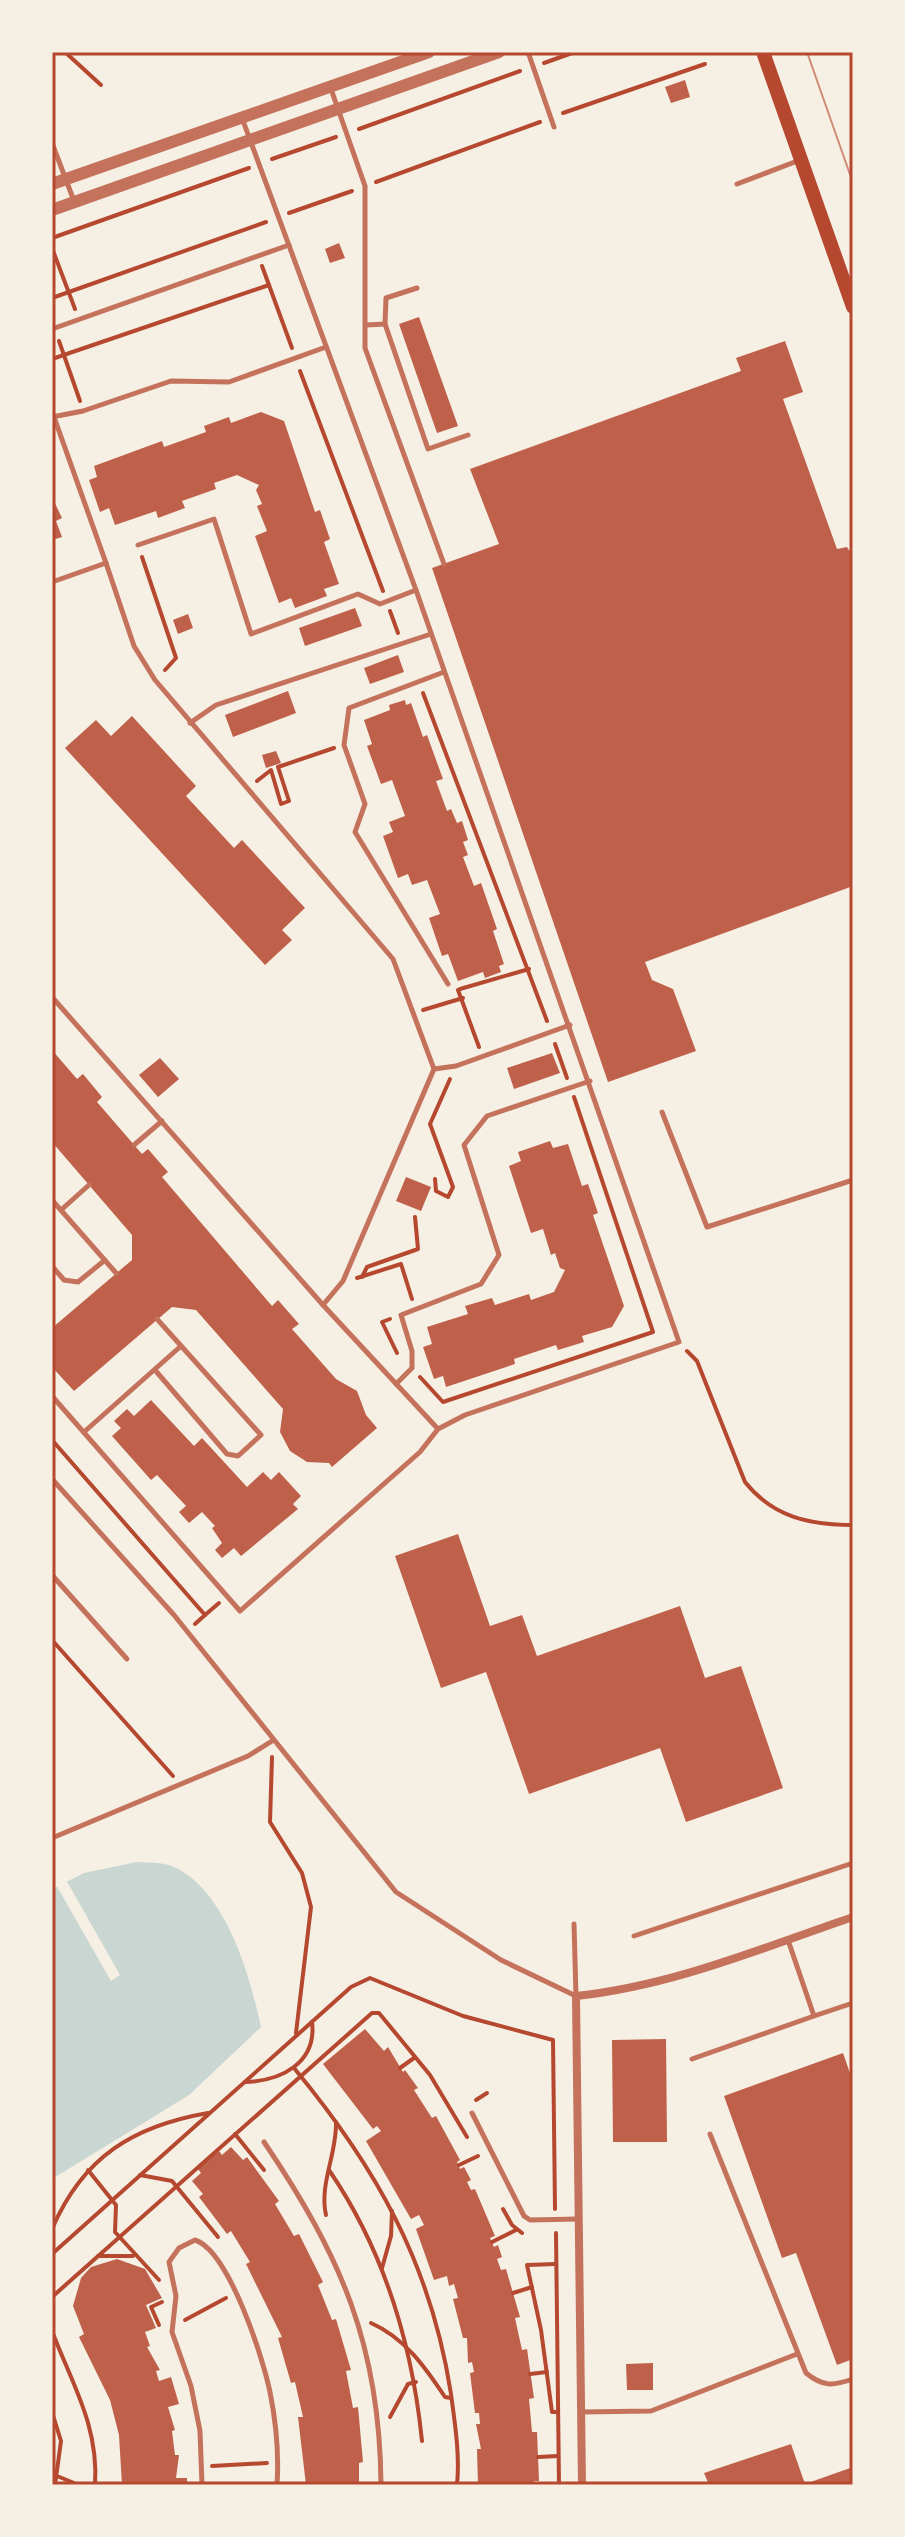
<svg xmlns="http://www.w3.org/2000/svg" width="905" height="2537" font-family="Bitter,serif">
<rect width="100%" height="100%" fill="#f6efe4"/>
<path fill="#c9d6d2" d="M137,1862C149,1863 164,1862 174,1867C226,1891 250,1975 261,2027L189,2095L52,2179V1889L84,1873Z"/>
<polygon fill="#f6efe4" points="65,1878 120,1975 111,1981 55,1883"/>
<g fill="#bf614a">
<polygon points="685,80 690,97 671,103 665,87"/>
<polygon points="339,243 345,258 330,263 325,249"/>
<polygon points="419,317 458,426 437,433 399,324"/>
<polygon points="785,341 803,392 783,399 837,549 847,547 853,556 853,886 645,962 652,980 673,989 696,1051 608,1082 432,568 499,544 470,469 741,371 736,358"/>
<polygon points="261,412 284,421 315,512 320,510 330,539 324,542 339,584 324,589 327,596 295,608 291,598 279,603 255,536 267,531 257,506 262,504 256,490 259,485 237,475 214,483 216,489 182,501 185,508 158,518 156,511 115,525 109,508 100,512 89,480 97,477 94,466 162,441 164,447 206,432 204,426 229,417 231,423"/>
<polygon points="52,497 62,518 56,521 62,537 52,540"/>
<polygon points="355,608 362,626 305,646 299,628"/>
<polygon points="188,614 193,628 178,634 173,620"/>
<polygon points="398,655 404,672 370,684 364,668"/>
<polygon points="288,691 296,713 233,737 225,715"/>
<polygon points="405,700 406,705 411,703 423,737 427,735 443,779 436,781 447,811 451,809 457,823 462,821 468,840 463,842 468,855 463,857 474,886 481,883 497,929 493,931 504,964 499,966 501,972 485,978 483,972 458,981 448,954 442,956 429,918 440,914 427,880 412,885 408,874 398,878 383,836 393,832 389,822 405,816 392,780 381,784 367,746 372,744 364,720 390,710 389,705"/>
<polygon points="132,716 196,786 186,796 234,848 242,840 305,908 282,930 292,940 265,965 65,748 96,720 111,736"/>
<polygon points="276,751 281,763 266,768 262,755"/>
<polygon points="52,1050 77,1079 83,1074 102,1097 97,1102 142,1154 148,1149 161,1164 168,1172 162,1177 272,1306 278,1300 299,1324 292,1329 336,1379 357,1391 366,1415 377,1428 332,1467 329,1463 307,1462 290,1451 280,1432 283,1409 196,1310 172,1307 74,1391 52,1367 52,1328 132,1260 132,1235 52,1142"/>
<polygon points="552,1053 560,1073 514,1089 507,1068"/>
<polygon points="160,1058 179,1079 158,1097 139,1075"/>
<polygon points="550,1141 553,1148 568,1144 582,1186 588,1184 598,1213 593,1215 624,1306 612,1327 582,1336 584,1342 558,1350 556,1345 514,1359 515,1364 446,1387 443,1376 434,1379 423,1347 432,1344 427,1327 468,1314 465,1306 492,1298 495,1305 529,1294 531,1300 554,1292 565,1270 560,1268 555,1253 551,1255 543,1229 531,1233 509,1166 521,1161 518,1152"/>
<polygon points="406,1177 431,1187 421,1211 396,1201"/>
<polygon points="151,1400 194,1446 202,1438 247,1487 263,1472 271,1480 279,1472 301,1496 293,1504 298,1509 241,1556 234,1548 222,1558 215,1550 222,1543 212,1528 215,1526 202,1512 189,1523 179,1512 186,1506 157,1475 151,1480 112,1436 121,1428 114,1421 127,1409 134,1416"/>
<polygon points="458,1534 490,1626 522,1615 537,1656 680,1606 705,1678 741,1666 783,1788 686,1822 660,1748 529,1794 486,1672 441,1688 395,1556"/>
<polygon points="365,2029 384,2051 388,2047 403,2072 405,2070 418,2088 414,2090 432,2118 436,2116 460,2160 457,2162 460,2169 464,2167 471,2180 467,2182 471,2190 475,2189 495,2236 490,2238 494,2247 498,2245 502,2257 497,2259 501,2270 506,2269 520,2317 515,2318 522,2350 527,2349 534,2398 529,2399 532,2432 537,2432 539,2481 534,2481 534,2485 478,2485 477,2449 481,2449 476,2424 480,2424 479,2413 475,2413 470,2373 474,2372 472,2362 468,2363 467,2338 463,2338 453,2299 458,2298 454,2284 449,2286 447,2276 434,2280 416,2229 424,2225 419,2215 411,2219 366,2141 381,2131 377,2126 373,2129 323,2064"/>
<polygon points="666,2039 667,2142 613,2142 612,2040"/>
<polygon points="843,2053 853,2082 853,2359 837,2365 796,2253 782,2258 724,2096"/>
<polygon points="231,2147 243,2160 247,2157 279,2201 275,2204 294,2236 299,2234 323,2282 318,2285 332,2320 336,2319 351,2370 346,2371 353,2408 358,2407 363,2462 359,2463 359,2485 306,2485 298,2417 303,2417 295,2382 291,2383 278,2338 282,2337 246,2264 250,2262 231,2231 227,2234 199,2197 203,2194 192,2181 201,2173 198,2169 219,2151 222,2155"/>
<polygon points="117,2259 145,2269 162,2298 146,2305 156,2328 145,2332 150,2346 147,2347 160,2370 156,2371 159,2381 171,2377 179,2404 168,2407 175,2430 172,2431 175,2455 179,2455 176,2478 187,2478 187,2485 122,2485 119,2435 110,2400 79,2337 84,2334 73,2306 81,2278 91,2267"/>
<polygon points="653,2363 653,2390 627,2390 626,2364"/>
<polygon points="791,2444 805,2484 853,2467 853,2485 709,2485 704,2473"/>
</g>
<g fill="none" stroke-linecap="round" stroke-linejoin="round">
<g stroke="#b5482f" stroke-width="4">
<polyline points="65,52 101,85"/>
<polyline points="544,63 575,52"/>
<polyline points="563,113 705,64"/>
<polyline points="359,129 520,71"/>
<polyline points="272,159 336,137"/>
<polyline points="376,182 540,122"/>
<polyline points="289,213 352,191"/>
<polyline points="52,238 249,168"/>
<polyline points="52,248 75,309"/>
<polyline points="262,266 292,348"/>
<polyline points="52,298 266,222"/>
<polyline points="59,341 80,401"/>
<polyline points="52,359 269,285"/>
<polyline points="300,371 383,591"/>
<polyline points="142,557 176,658 165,670"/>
<polyline points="390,611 398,633"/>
<polyline points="423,693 547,1021"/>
<polyline points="257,781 271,770 281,804 289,801 278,767 334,748"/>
<polyline points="460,989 529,969"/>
<polyline points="458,990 479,1047"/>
<polyline points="423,1010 463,998"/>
<polyline points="555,1044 567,1078"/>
<polyline points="435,1179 436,1191 448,1197 453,1187 430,1124 450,1079"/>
<polyline points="362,1277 367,1267 418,1249 415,1217"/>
<polyline points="357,1278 401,1264 412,1299"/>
<polyline points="390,1319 382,1322 397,1353"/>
<path d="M687,1351L697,1361L745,1482C773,1517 809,1525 853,1525"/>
<polyline points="420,1377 443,1402 653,1332 574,1097"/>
<polyline points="52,1440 205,1615 195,1624"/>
<polyline points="205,1615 219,1603"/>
<polyline points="52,1640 173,1776"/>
<polyline points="272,1757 270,1822 302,1873 311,1907 296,2033"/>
<path d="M294,2068C376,2167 431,2264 451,2394C455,2424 460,2455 457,2485"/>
<polyline points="400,2068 414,2058"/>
<path d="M245,2082C281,2081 317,2063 312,2022"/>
<polyline points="476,2100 487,2093"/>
<polyline points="235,2134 264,2170"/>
<polyline points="459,2165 478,2156"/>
<polyline points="88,2170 116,2205 115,2232 159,2280"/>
<path d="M329,2170C385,2252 412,2343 422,2441"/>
<polyline points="140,2175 172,2181 218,2237"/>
<polyline points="503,2209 512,2225 522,2233"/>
<path d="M326,2215C319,2184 337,2154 336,2122"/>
<path d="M52,2229C83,2157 133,2126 208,2113"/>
<polyline points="556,2233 559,2485"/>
<polyline points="492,2242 516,2230"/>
<polyline points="52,2254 351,1987 370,1978 463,2016 553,2040 555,2209"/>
<polyline points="98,2256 133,2256"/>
<polyline points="556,2264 527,2265 541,2330 552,2412 558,2412"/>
<polyline points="382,2268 391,2236 392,2211"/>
<polyline points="513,2293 532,2287"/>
<polyline points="52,2297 372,2013 379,2013 430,2075 467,2137"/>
<polyline points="185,2320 226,2298"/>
<path d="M371,2323C405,2338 425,2367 445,2397L451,2398"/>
<polyline points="159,2325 151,2307 162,2302"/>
<path d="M52,2331C72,2384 99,2426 95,2485"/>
<polyline points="530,2374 547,2372"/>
<polyline points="52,2412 61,2441 55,2485"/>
<polyline points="390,2417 408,2384 416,2382"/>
<polyline points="538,2457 558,2456"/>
<polyline points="212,2466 267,2463"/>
<polyline points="52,2474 79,2485"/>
</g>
<g stroke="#c5725c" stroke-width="5">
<polyline points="528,52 554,127"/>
<polyline points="331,89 365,186 365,348 444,564"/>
<polyline points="52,143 74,201"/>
<polyline points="737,184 800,160"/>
<polyline points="417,288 386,298 385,324 428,449 468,435"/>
<polyline points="366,325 385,324"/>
<polyline points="52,329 289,245"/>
<polyline points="52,417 83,411 171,381 229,382 326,347"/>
<polyline points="54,417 106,563"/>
<polyline points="138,545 214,519 251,634 358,594 380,604 416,590"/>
<polyline points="52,582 106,563 134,646 155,680 393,959 434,1069 456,1066 570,1025"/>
<polyline points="444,672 349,708 344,745 365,804 355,832 448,984"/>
<polyline points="190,723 216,705 431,634"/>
<polyline points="52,997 323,1305 438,1429"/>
<polyline points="662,1112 707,1227 853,1180"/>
<polyline points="134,1145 162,1121"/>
<polyline points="52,1200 116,1273"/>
<polyline points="61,1210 89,1185"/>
<polyline points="52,1266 64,1280 78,1282 105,1260"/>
<polyline points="323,1305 343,1281 434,1069"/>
<polyline points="155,1370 227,1454 238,1456 261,1435 157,1319"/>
<polyline points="396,1384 412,1368 412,1351 401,1315 481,1284 499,1255 464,1145 487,1116 590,1081"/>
<polyline points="52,1396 240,1611 420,1452 438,1429 465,1415 679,1342 416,590 242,118"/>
<polyline points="84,1432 181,1346"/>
<polyline points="52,1479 174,1615 396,1892 501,1960 576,1996 574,1924"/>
<polyline points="52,1575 127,1659"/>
<polyline points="52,1838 248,1756 272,1741"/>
<polyline points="634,1936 853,1863"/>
<polyline points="788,1940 814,2016 853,2003"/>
<polyline points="692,2059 814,2016"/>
<polyline points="472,2113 524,2216 530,2220 578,2219"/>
<path d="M710,2134L806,2373C823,2387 833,2386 853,2379"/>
<path d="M264,2142C341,2256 380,2345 381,2485"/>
<polyline points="581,2412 651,2411 797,2354"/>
<path d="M202,2485L200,2431L191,2386L172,2332L176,2296L169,2262L179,2248L195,2240C229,2251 263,2358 270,2392C276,2422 279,2455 277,2485"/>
</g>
<path stroke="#c5725c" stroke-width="8" d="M582,2485L576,1996C672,1986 762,1948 853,1917"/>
<g stroke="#c5725c" stroke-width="12">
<polyline points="52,184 429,52"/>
<polyline points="52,210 499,52"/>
</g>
<polyline stroke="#b5482f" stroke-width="14" points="763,52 853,307"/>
<polyline stroke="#cf8b77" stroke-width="2" points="807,52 853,183"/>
</g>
<rect width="905" height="2537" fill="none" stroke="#f6efe4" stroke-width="108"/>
<rect x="54" y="54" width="797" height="2429" fill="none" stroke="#b5482f" stroke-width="3"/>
</svg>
